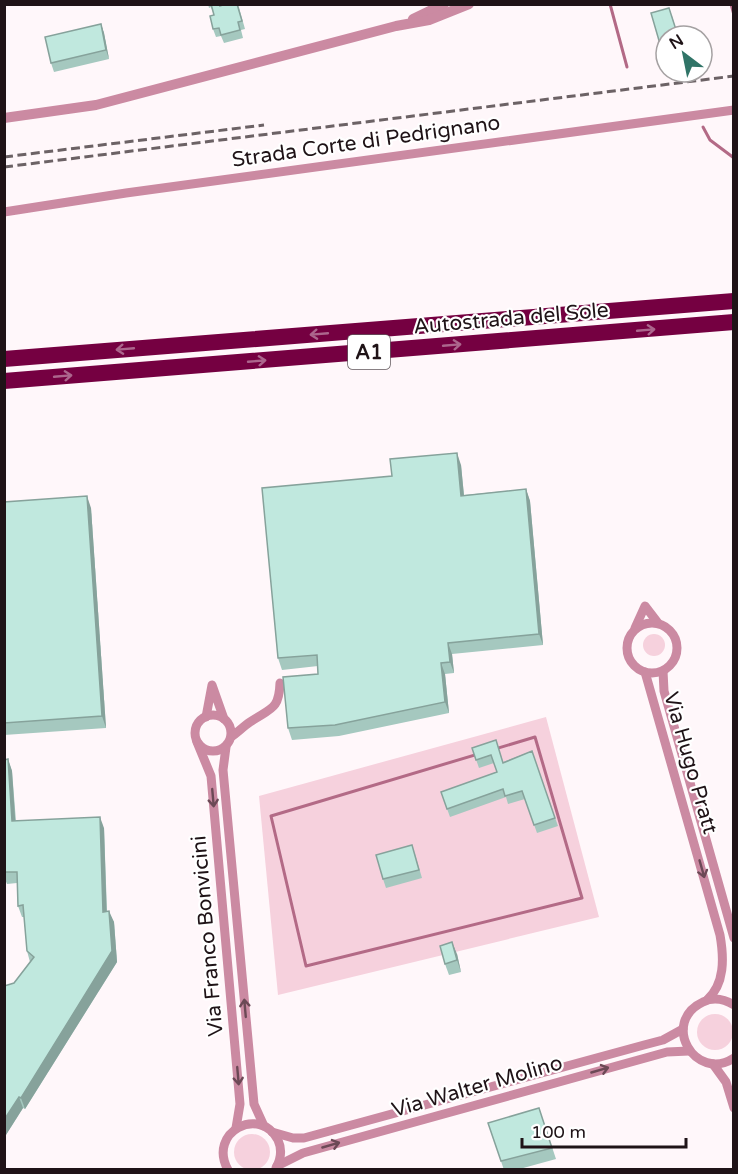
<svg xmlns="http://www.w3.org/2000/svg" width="738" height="1174" font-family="'Varela Round',sans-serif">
<rect width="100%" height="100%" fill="#fff7fa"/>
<g fill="#f6d1dd">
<circle cx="654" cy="645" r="11"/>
<polygon points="546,717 599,917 278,995 259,796"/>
<circle cx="715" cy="1032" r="18"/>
<circle cx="252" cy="1152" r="18"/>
</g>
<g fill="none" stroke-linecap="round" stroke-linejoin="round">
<g stroke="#b36a86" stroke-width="3">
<polyline points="610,4 627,67"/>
<polyline points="731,4 734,15"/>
<polyline points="703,127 710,140 734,158"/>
<polygon points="535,737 582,898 306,966 271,816"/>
</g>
<g stroke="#cb8aa2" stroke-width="9">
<polyline points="4,212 126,193 734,110"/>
<circle cx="652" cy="648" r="25"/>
<polyline points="635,628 645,606 658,623"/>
<polyline points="663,671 664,691 734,938"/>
<path d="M645,672L720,935C724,958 725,984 707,1000"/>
<circle cx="213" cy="733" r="18"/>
<polyline points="206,717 212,685 224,719"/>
<path d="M231,737C238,732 244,726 250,722C271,708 279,710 280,683"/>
<polyline points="197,742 211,776 240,1104 236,1128"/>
<polyline points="226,747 223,770 254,1104 264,1126"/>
<path d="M734,1005C724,999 713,997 703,1002C660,1022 695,1083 734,1058"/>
<polyline points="713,1064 726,1082 734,1108"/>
<polyline points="272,1132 293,1138 304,1138 644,1045 663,1040 683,1029"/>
<polyline points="277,1166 303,1153 667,1052 689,1051"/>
<path d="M228,1170C207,1132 260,1105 278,1140C282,1149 281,1159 276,1168"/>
</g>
<g stroke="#cb8aa2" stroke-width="10">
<polyline points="413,19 444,4"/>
<polyline points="4,118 96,105 396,26 429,20 469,4"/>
</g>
<g stroke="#750041" stroke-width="16">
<polyline points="4,359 734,301"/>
<polyline points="4,381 734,322"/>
</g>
<g stroke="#6c6265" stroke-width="3" stroke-dasharray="9 4.5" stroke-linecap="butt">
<polyline points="4,157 264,125"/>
<polyline points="4,167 734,76"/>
</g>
</g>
<g fill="#a5c8bf">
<polygon points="208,4 221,4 221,6 238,4 245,29 241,30 243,38 224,43 221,36 216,37 213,29 214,15 211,7 209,8"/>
<polygon points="672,16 678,36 666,36 666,52 664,53 660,44"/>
<polygon points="101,24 104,33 109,59 54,72 51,63"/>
<polygon points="461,465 464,495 526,489 530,501 543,645 452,654 454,673 445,674 449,713 339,736 292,740 288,728 318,674 318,666 282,670 278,658 392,476"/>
<polygon points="4,502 91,508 106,728 4,735"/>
<polygon points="496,740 503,762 532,751 558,826 537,833 525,799 508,804 506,797 450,817 441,792 497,772 494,763 479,768 472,748"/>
<polygon points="8,759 12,771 16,821 104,828 107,911 114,922 117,962 25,1109 23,1108 4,1138 14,983 30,962 27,951 24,917 22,917 18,906 17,883 7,884 4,877 4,760"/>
<polygon points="415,854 422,878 386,888 383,879"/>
<polygon points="457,954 461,972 449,975 445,964"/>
<polygon points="539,1108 556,1159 516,1170 504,1170 488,1123"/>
</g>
<g fill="#86a29b">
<polygon points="101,24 104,33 109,59 106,50"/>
<polygon points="457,453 461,465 465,507 461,496"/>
<polygon points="526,489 530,501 543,645 539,634"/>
<polygon points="87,496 91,508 106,728 102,716"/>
<polygon points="448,643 452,654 454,673 450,662"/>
<polygon points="441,663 445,674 449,713 445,702"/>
<polygon points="8,759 12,771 16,832 12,821"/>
<polygon points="100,817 104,828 107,923 103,912"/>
<polygon points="109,911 114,922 117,962 25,1109 21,1098"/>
<polygon points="452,942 457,954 461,972 457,960"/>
<polygon points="19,1097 23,1108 4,1138 4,1120"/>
</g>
<g fill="#c0e8de" stroke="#86a29b" stroke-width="1.5">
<polygon points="211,4 220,4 220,6 226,4 237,4 242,21 238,22 240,30 221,35 219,28 213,29 210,16 214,15"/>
<polygon points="669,8 678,36 666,36 666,42 660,44 651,13"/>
<polygon points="101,24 106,50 51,63 45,37"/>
<polygon points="457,453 461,496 526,489 539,634 448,643 450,662 441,663 445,702 335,725 288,728 283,677 318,674 317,655 278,658 262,488 392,476 390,459"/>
<polygon points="87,496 102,716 4,723 4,502"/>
<polygon points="496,740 503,763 532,751 555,818 534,825 522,791 505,796 503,789 447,809 441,792 497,772 491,755 476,760 472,748"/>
<polygon points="8,759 12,821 100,817 103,912 109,911 112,951 21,1098 19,1097 4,1120 4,986 14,983 34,957 27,951 23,905 18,906 17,872 4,872 4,760"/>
<polygon points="412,845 419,870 383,879 376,855"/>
<polygon points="452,942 457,960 445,964 440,946"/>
<polygon points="539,1108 552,1148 501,1161 488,1123"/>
</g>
<defs><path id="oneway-shaft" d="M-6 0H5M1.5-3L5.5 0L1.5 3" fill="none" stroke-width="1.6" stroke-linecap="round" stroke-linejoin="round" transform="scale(1.5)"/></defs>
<g stroke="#ac668d">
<use href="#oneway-shaft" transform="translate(646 330) rotate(-5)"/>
<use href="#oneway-shaft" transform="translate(319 334) rotate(175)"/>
<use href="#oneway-shaft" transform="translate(452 345) rotate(-5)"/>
<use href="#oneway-shaft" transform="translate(125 349) rotate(175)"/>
<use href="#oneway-shaft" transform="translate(257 361) rotate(-5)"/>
<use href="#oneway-shaft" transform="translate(63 376) rotate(-5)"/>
</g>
<g stroke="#6c4956">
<use href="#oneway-shaft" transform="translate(213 798) rotate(85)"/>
<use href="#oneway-shaft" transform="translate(702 869) rotate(74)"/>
<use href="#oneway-shaft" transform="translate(245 1008) rotate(-95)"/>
<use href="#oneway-shaft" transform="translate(600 1070) rotate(-16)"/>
<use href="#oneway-shaft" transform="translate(238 1076) rotate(85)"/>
<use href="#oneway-shaft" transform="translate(331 1145) rotate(-16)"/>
</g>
<g text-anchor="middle" stroke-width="4.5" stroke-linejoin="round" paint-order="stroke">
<rect fill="#fff" stroke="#625a5d" stroke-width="1.5" x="348" y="335" width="42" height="34" rx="4.5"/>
<g font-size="20" font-weight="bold" fill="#1f1317">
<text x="369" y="359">A1</text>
</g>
<g font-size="21" fill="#1f1317" stroke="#fff">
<text transform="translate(366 141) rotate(-8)" y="7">Strada Corte di Pedrignano</text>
<text transform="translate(511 318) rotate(-5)" y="7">Autostrada del Sole</text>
<text transform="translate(691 763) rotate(74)" y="7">Via Hugo Pratt</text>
<text transform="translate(207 936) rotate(-95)" y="7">Via Franco Bonvicini</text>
<text transform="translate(477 1086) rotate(-16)" y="7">Via Walter Molino</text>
</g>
</g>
<rect width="738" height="1174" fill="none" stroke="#1f1317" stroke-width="12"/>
<g transform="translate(684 54) rotate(328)"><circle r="28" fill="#ffffff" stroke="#a5a1a2" stroke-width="1.5"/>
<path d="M0-4.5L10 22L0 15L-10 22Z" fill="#307467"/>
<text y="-9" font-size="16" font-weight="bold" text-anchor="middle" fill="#1f1317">N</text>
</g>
<path d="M522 1138v9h164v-9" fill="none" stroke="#1f1317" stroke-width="3"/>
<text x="531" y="1138" font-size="18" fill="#1f1317" stroke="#ffffff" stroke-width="4.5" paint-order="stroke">100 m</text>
</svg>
